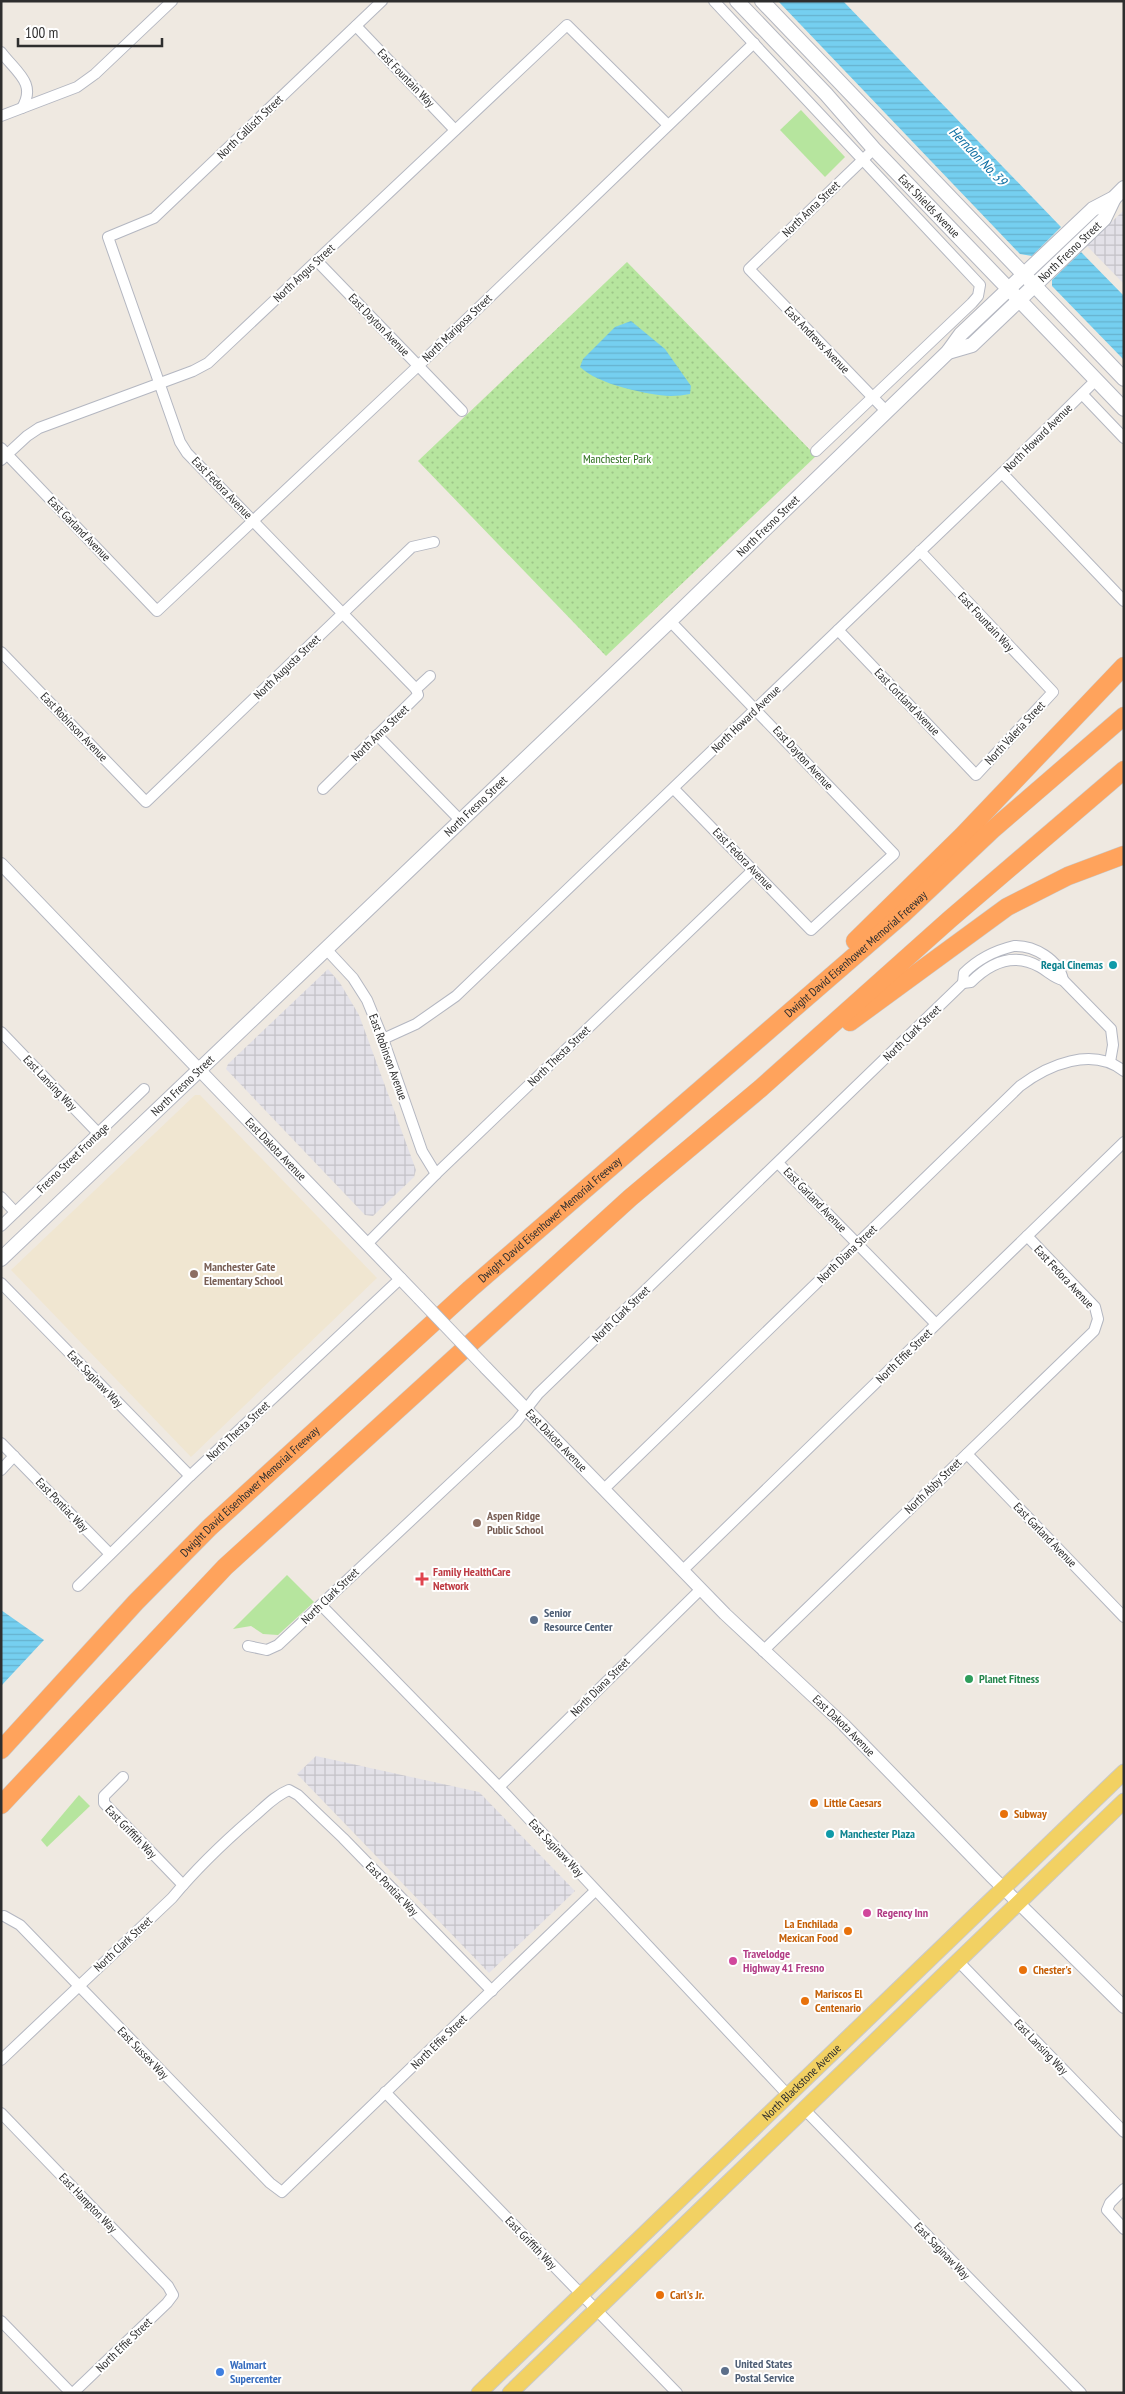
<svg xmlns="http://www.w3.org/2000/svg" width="1125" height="2394" font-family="'PT Sans Narrow',sans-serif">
<defs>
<pattern id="industrial-grid" width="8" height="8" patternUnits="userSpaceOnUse" patternTransform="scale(1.25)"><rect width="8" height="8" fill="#e3e1e8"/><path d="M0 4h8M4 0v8" fill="none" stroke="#c3c1c7"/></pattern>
<pattern id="park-dots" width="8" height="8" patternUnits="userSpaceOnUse" patternTransform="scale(1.25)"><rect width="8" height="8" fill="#b6e59e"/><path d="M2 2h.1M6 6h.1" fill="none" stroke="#9dc588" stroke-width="1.8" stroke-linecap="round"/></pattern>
<pattern id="water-rules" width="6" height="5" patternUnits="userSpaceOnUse" patternTransform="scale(1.25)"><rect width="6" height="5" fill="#75cff0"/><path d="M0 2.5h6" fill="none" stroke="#66b2ce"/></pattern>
</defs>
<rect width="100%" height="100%" fill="#efe9e1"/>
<g fill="url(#industrial-grid)">
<polygon points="1124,210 1124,284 1087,246"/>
<polygon points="328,969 340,983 359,1015 416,1170 414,1177 373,1216 365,1215 226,1069 228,1064"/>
<polygon points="316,1756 479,1792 575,1891 489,1973 297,1774"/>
</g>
<polygon fill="#f0e6d1" points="195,1095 200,1095 377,1278 191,1457 11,1270"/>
<g fill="#b6e59e">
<polygon points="801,110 845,157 825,177 780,130"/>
<polygon points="287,1575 314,1602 278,1635 263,1634 251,1626 233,1629"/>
<polygon points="79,1795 90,1806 47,1847 41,1840"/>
</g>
<polygon fill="url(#park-dots)" points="627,262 816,456 606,656 418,461"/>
<g fill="url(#water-rules)">
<polygon points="778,1 843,1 1061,227 1032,256 1020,254"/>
<polygon points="1081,252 1124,296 1124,360 1052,286 1052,280"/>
<path d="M631,321L665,349L691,386L690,394C684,395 677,396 671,396C647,395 597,384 580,367L583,359L615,327Z"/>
<polygon points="1,1610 44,1640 1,1686"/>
</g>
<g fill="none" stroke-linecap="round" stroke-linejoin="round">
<defs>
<g id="minor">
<polyline points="382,1 154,218 108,237 180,442 187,453 416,689"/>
<polyline points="714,1 980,285 978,296 972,303 816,451"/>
<polyline points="356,26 455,130"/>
<path d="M1,52C16,72 37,83 22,108"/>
<polyline points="1,116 77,87 95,74 172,1"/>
<polyline points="874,149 749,269 886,411"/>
<polyline points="317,261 462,411"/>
<polyline points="1082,394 1124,438"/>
<polyline points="1,448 157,611 418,366 754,43"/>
<polyline points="1,460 27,436 39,428 193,371 208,363 567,25 668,125"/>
<polyline points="1002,473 1124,601"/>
<polyline points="670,621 894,854 811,930 674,789"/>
<polyline points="838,630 976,775 1053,692 920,551"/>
<polyline points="1,652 146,802 412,547 434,542"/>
<polyline points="377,735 460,820"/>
<polyline points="323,789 418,695 416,689 430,676"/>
<path d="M1014,946C1034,945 1059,960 1063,980C1054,978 1049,972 1040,967C1014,952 991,962 971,982L963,983L964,973C978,959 993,951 1014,946Z"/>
<polyline points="326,949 353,978 367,1000 383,1039 422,1151 436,1174"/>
<polyline points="1063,980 1111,1029 1113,1045 1110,1062"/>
<polyline points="1,1032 98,1133"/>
<polyline points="383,1039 416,1024 456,996 1002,473 1096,380"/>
<polyline points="778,1163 936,1324"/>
<polyline points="1,1197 15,1212"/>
<polyline points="1,1226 144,1089"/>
<polyline points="367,1244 436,1174 753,870"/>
<polyline points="1,1283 190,1476"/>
<polyline points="1,1443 110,1554"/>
<polyline points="967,1454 1124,1617"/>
<polyline points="1,1470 14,1456"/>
<path d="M604,1489L1020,1086C1048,1065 1092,1046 1124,1071"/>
<polyline points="683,1570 1124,1142"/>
<polyline points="78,1586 190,1476 401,1278"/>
<polyline points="321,1605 499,1787 788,2095"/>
<polyline points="248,1646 267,1650 278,1645 516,1422 538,1394 963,983"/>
<polyline points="763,1651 1094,1331 1098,1319 1095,1307 1027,1236"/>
<polyline points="123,1777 104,1796 104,1803 183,1885"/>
<polyline points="499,1787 701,1589"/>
<polyline points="4,1916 20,1925 270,2183 282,2192 595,1891"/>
<polyline points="958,1961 1124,2132"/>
<path d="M1,2060L172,1898C196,1869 223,1843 252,1818C264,1808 274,1796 289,1790L298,1795L343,1838L492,1991"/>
<polyline points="385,2092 677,2393"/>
<polyline points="804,2109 1081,2393"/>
<polyline points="1,2113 168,2286 173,2295 167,2303 73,2393"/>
<polyline points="1124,2189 1110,2203 1107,2210 1124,2229"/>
<polyline points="1,2321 71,2393"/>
</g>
<g id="tertiary">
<path id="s1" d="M1,864L419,1298"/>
<path id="s2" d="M486,1368L725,1614L844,1725L991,1876L1124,2007"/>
</g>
<g id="secondary">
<path id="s3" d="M737,1L826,94L874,149L1124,409"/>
<polyline points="762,1 1124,379"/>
<path id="s4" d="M948,352L972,345L1104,219L1114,198"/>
<path id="s5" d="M1,1259L670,621L948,352L961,334L1093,209L1114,198L1124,188"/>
</g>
<g id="primary">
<path id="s6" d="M479,2393L1124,1772"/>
<polyline points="510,2393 1124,1801"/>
</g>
<g id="motorway">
<polyline points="855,941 962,836 1124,666"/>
<polyline points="850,1022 1007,907 1068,876 1124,855"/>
<path id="s7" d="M1,1750L136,1602L210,1527L470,1289L903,914L992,830L1124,716"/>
<polyline points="1,1805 225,1567 630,1198 761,1088 949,920 1124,770"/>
</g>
</defs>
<use href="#minor" stroke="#b4b7c1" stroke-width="12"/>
<use href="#tertiary" stroke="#b4b7c1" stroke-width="14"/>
<use href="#secondary" stroke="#b4b7c1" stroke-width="16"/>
<use href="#primary" stroke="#c9c9c9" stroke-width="17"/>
<use href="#motorway" stroke="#c9c9c9" stroke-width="19"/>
<use href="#minor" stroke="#fff" stroke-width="10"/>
<use href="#tertiary" stroke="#fff" stroke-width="12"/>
<use href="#secondary" stroke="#fff" stroke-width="14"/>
<use href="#primary" stroke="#f2d163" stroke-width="15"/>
<use href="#motorway" stroke="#ffa35c" stroke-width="18"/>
<defs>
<polyline id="tertiary-bridge" points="419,1298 486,1368"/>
</defs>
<use href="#tertiary-bridge" stroke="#b4b7c1" stroke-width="14" stroke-linecap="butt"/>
<use href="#tertiary-bridge" stroke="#fff" stroke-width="12"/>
</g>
<g fill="#0f9aa8" stroke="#fff" stroke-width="2">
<circle cx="1113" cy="965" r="5"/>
<circle cx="830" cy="1834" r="5"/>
</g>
<g fill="#8d6e63" stroke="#fff" stroke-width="2">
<circle cx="194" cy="1274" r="5"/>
<circle cx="477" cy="1523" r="5"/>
</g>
<path fill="#e0444e" stroke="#fff" stroke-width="2" d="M419.5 1571.5h5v5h5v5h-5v5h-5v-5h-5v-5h5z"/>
<g fill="#5c6f8a" stroke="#fff" stroke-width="2">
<circle cx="534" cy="1620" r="5"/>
<circle cx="725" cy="2371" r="5"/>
</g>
<circle fill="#2e9e5b" stroke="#fff" stroke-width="2" cx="969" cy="1679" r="5"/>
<g fill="#e8710a" stroke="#fff" stroke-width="2">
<circle cx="814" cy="1803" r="5"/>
<circle cx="1004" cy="1814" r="5"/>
<circle cx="848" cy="1931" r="5"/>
<circle cx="1023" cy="1970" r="5"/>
<circle cx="805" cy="2001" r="5"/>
<circle cx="660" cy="2295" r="5"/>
</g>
<g fill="#d1479c" stroke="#fff" stroke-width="2">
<circle cx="867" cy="1913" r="5"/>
<circle cx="733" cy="1961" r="5"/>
</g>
<circle fill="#3f7fe0" stroke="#fff" stroke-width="2" cx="220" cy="2372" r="5"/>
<g text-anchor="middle" stroke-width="4" stroke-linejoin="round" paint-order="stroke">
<g font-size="12" fill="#2e2e2e" stroke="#fff">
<text transform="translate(406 78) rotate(46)" y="4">East Fountain Way</text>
<text transform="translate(250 127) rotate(-44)" y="4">North Callisch Street</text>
<text dy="4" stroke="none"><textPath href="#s3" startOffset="281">East Shields Avenue</textPath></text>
<text transform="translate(811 209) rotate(-44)" y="4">North Anna Street</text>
<text dy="4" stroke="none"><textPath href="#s4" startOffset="160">North Fresno Street</textPath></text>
<text transform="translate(304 273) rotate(-43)" y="4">North Angus Street</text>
<text transform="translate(379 325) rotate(46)" y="4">East Dayton Avenue</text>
<text transform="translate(457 328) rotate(-44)" y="4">North Mariposa Street</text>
<text transform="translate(817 340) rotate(46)" y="4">East Andrews Avenue</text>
<text transform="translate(1038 438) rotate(-45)" y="4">North Howard Avenue</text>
<text transform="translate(222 488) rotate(46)" y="4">East Fedora Avenue</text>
<text dy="4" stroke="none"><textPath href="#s5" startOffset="1061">North Fresno Street</textPath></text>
<text transform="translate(79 529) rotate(46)" y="4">East Garland Avenue</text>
<text transform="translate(986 622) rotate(47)" y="4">East Fountain Way</text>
<text transform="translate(287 667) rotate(-44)" y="4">North Augusta Street</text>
<text transform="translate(907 702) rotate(46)" y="4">East Cortland Avenue</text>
<text transform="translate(746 719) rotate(-44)" y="4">North Howard Avenue</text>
<text transform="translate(74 727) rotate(46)" y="4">East Robinson Avenue</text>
<text transform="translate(380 733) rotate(-44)" y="4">North Anna Street</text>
<text transform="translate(1015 733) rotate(-47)" y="4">North Valeria Street</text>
<text transform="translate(803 758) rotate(47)" y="4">East Dayton Avenue</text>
<text dy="4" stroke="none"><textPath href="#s5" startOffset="656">North Fresno Street</textPath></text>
<text transform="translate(743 859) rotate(46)" y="4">East Fedora Avenue</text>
<text dy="4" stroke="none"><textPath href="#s7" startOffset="1169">Dwight David Eisenhower Memorial Freeway</textPath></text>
<text transform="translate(912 1033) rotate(-44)" y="4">North Clark Street</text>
<text transform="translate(559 1056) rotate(-44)" y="4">North Thesta Street</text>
<text transform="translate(388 1057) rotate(70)" y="4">East Robinson Avenue</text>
<text transform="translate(50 1083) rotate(46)" y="4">East Lansing Way</text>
<text dy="4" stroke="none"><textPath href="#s5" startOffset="251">North Fresno Street</textPath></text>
<text dy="4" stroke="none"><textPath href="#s1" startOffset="396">East Dakota Avenue</textPath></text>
<text transform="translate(73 1158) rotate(-44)" y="4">Fresno Street Frontage</text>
<text transform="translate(815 1200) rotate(46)" y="4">East Garland Avenue</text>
<text dy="4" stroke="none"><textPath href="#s7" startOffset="764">Dwight David Eisenhower Memorial Freeway</textPath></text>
<text transform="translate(847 1254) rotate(-44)" y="4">North Diana Street</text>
<text transform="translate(1064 1277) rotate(47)" y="4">East Fedora Avenue</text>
<text transform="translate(621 1314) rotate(-44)" y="4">North Clark Street</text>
<text transform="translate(904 1356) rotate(-44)" y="4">North Effie Street</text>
<text transform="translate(95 1379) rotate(46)" y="4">East Saginaw Way</text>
<text transform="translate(238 1431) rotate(-43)" y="4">North Thesta Street</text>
<text dy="4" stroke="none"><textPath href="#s2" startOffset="101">East Dakota Avenue</textPath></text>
<text transform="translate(933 1486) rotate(-44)" y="4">North Abby Street</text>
<text dy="4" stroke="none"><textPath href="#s7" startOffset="359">Dwight David Eisenhower Memorial Freeway</textPath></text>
<text transform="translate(62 1505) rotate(46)" y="4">East Pontiac Way</text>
<text transform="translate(1045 1535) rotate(46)" y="4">East Garland Avenue</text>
<text transform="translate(330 1596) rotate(-44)" y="4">North Clark Street</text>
<text transform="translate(600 1687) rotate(-45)" y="4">North Diana Street</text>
<text dy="4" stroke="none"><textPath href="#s2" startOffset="506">East Dakota Avenue</textPath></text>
<text transform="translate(131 1832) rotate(46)" y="4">East Griffith Way</text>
<text transform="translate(556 1848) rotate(47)" y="4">East Saginaw Way</text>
<text transform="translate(392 1889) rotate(46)" y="4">East Pontiac Way</text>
<text transform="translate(123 1944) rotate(-43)" y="4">North Clark Street</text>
<text transform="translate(439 2042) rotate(-44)" y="4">North Effie Street</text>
<text transform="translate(1041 2047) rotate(46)" y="4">East Lansing Way</text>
<text transform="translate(143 2053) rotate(46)" y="4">East Sussex Way</text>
<text dy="4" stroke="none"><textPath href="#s6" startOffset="448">North Blackstone Avenue</textPath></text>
<text transform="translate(88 2203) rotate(46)" y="4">East Hampton Way</text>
<text transform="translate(531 2243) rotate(46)" y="4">East Griffith Way</text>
<text transform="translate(942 2251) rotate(46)" y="4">East Saginaw Way</text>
<text transform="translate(124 2345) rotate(-44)" y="4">North Effie Street</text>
</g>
<g font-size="12" fill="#2c6e1b" stroke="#fff">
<text x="617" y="463">Manchester Park</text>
</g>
<g font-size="12" font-weight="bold" fill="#0d838f" stroke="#fff" text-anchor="end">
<text x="1103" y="969">Regal Cinemas</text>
<text x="840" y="1838" text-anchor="start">Manchester Plaza</text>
</g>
<g font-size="12" font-weight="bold" fill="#785e54" stroke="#fff" text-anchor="start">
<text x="204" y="1271">Manchester Gate<tspan x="204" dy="14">Elementary School</tspan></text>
<text x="487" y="1520">Aspen Ridge<tspan x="487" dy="14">Public School</tspan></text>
</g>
<g font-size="12" font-weight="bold" fill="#be3a42" stroke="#fff" text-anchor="start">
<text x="433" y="1576">Family HealthCare<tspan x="433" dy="14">Network</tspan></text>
</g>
<g font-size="12" font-weight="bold" fill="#4e5e75" stroke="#fff" text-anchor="start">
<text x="544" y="1617">Senior<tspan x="544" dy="14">Resource Center</tspan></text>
<text x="735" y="2368">United States<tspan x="735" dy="14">Postal Service</tspan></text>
</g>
<g font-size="12" font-weight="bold" fill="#27864d" stroke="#fff" text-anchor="start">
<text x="979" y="1683">Planet Fitness</text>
</g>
<g font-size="12" font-weight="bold" fill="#c56008" stroke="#fff" text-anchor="start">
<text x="824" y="1807">Little Caesars</text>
<text x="1014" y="1818">Subway</text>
<text x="838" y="1928" text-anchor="end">La Enchilada<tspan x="838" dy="14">Mexican Food</tspan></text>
<text x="1033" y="1974">Chester's</text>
<text x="815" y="1998">Mariscos El<tspan x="815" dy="14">Centenario</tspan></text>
<text x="670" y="2299">Carl's Jr.</text>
</g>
<g font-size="12" font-weight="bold" fill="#b23c85" stroke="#fff" text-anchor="start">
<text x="877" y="1917">Regency Inn</text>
<text x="743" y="1958">Travelodge<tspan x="743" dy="14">Highway 41 Fresno</tspan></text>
</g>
<g font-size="12" font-weight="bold" fill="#366cbe" stroke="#fff" text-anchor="start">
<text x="230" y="2369">Walmart<tspan x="230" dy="14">Supercenter</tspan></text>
</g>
<g font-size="14" font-style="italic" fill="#0d6fa3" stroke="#fff">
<text transform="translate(978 156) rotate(46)" y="5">Herndon No. 39</text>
</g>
</g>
<rect width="1125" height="2394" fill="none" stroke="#2e2e2e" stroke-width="5"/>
<path d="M18 38v8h144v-8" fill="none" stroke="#2e2e2e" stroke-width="2.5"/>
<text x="25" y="38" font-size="15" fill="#2e2e2e" stroke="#ffffff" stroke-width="4" paint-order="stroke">100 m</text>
</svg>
